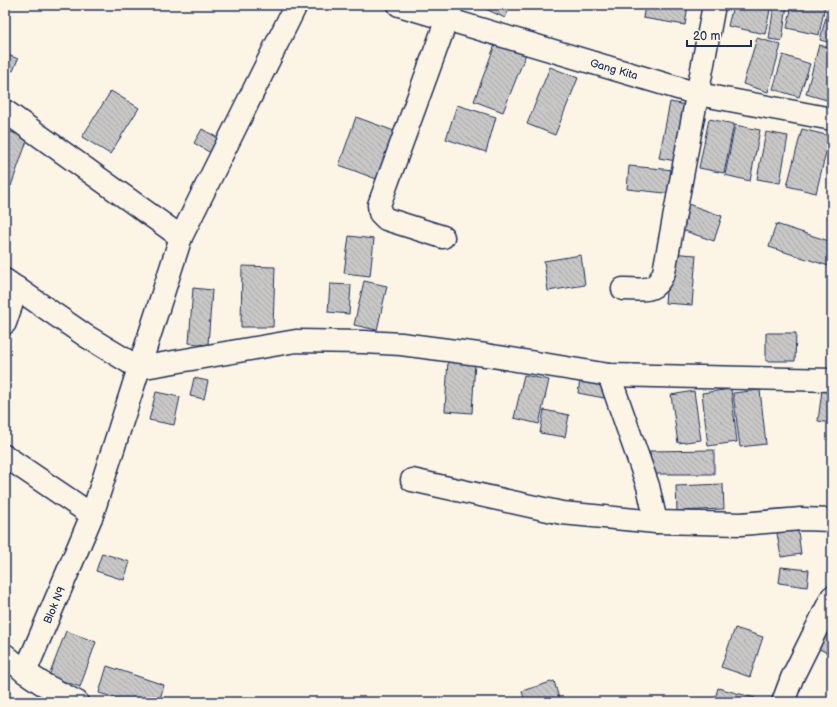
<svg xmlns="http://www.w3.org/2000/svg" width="837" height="707" font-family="'Balsamiq Sans',sans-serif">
<defs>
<pattern id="building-back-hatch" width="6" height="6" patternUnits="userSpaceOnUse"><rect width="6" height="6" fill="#c8c7c6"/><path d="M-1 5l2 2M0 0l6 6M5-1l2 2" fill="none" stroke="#ababac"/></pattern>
</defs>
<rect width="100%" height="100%" fill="#fcf5e5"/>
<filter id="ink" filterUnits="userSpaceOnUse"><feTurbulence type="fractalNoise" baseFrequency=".025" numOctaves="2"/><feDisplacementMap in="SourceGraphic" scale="8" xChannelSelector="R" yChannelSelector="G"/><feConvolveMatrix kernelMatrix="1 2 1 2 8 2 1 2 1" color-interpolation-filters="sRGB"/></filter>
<g filter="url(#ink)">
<g fill="url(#building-back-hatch)" stroke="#1b2f5e">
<polygon points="477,5 511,5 505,18"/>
<polygon points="645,5 688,5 685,25 643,18"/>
<polygon points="733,5 771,5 765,34 728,26"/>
<polygon points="774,5 787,5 782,41 769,39"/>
<polygon points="792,5 825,5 819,35 787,28"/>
<polygon points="829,5 832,5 832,43 820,40"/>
<polygon points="757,38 781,45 768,92 743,84"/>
<polygon points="496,42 526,54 503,112 474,101"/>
<polygon points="819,45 832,48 832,94 830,101 806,94"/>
<polygon points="6,54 18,59 13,71 5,68"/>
<polygon points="783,55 810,64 799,97 773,89"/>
<polygon points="550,67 578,78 555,135 527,124"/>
<polygon points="111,91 139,108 110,154 82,137"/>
<polygon points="670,102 703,108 693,164 659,158"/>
<polygon points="457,105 496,117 486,152 446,139"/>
<polygon points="356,117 405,135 387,183 339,165"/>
<polygon points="709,119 734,124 724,173 699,168"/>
<polygon points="735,125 760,130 750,181 725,175"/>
<polygon points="202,129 227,143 219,158 194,143"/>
<polygon points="802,129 830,136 816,193 787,186"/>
<polygon points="8,131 28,138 11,186 5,184 5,139"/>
<polygon points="766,132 788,136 780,183 757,179"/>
<polygon points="629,166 686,171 684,195 627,189"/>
<polygon points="688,204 722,216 714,241 679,229"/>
<polygon points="776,224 832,242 832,267 769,247"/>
<polygon points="349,236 374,239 370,276 344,273"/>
<polygon points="669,253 696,255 692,305 665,303"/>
<polygon points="581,255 585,285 548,291 544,261"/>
<polygon points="242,266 275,267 273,327 241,327"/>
<polygon points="364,281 387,286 377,330 354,325"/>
<polygon points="330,284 351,285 349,314 328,312"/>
<polygon points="193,288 212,290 208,345 189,343"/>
<polygon points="766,333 796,333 795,361 766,361"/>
<polygon points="448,360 475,361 472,413 445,411"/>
<polygon points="524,375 549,380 539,424 514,418"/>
<polygon points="194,378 208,381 204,399 190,396"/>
<polygon points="580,380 607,384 604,398 578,393"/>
<polygon points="731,389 737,442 708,446 702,393"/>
<polygon points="760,390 766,444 740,447 733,393"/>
<polygon points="822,390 832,391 832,423 818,421"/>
<polygon points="694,391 701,440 678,443 671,395"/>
<polygon points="156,392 180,397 174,425 149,420"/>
<polygon points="544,410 569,415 565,437 540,433"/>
<polygon points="714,450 714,474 651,474 650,451"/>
<polygon points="723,484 724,509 677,511 676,486"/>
<polygon points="797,524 801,554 781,557 776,527"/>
<polygon points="102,553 130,562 124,580 96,571"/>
<polygon points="781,567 809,570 807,587 779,583"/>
<polygon points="832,619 832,655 815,647"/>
<polygon points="735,628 763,637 750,677 721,667"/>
<polygon points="66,631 96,642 80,687 49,676"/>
<polygon points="107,666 164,685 159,702 128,702 99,693"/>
<polygon points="554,681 560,702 525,702 522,691"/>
<polygon points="718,688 755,698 753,702 714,702"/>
</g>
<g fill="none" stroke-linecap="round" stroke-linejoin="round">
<defs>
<g id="street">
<polyline points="399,5 698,94 832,119"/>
<polyline points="5,111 181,237"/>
<polyline points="443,237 386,219 380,213 379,205 452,5"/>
<polyline points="5,280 86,336 139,368 181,237 296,5"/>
<path d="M623,289C644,289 655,294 664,272L714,5"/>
<polyline points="5,323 17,288"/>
<polyline points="609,375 648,486 656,522"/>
<polyline points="5,456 92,515"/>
<polyline points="412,480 562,513 656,522 741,524 801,519 832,520"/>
<polyline points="5,655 25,672 92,515 139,368 296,341 364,342 401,344 486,355 609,375 832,380"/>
<polyline points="25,672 43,684 77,702"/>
<polyline points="783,702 792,678 832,597"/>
</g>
</defs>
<use href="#street" stroke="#1b2f5e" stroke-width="25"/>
<use href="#street" stroke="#fcf5e5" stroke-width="22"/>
</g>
</g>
<g text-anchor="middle" stroke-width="3.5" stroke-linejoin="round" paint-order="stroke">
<g font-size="11" fill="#1b2f5e" stroke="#fcf5e5">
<text transform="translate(614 69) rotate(16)" y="4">Gang Kita</text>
<text transform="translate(54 605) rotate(-67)" y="4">Blok N9</text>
</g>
</g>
<rect width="837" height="707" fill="none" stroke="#fcf5e5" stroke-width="20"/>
<rect x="10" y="10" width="817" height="687" fill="none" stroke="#1b2f5e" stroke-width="1.5" filter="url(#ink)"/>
<path d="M687 40v6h64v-6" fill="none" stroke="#1b2f5e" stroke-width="2"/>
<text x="693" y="40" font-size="12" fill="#1b2f5e" stroke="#fcf5e5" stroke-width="3" paint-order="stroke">20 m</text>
</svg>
